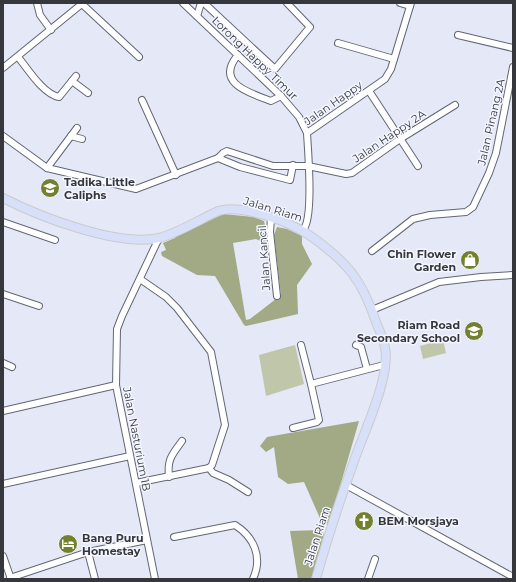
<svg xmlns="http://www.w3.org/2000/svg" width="516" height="582" font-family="Montserrat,sans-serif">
<rect width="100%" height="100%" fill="#e4e8f7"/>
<g fill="#c0c6a9">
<polygon points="443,340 446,353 423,359 420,346"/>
<polygon points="295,345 304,384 266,396 259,355"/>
</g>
<g fill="#a1a985">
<polygon points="224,214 253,217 264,221 268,239 264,243 256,239 233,243 246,320 250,319 281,295 274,235 277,227 287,229 302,236 302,244 312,264 297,285 298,314 246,326 244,325 215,276 197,275 162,256 161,252 166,250 163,243 175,238 178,234"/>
<polygon points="359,421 329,524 323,525 304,482 288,484 278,477 274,447 266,452 260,446 267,437"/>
<polygon points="321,530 324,534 313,579 298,579 290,531"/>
</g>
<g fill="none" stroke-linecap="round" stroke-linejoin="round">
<defs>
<g id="minor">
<polyline points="37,3 40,15 51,30"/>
<polyline points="183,3 281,96 299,117 307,133"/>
<polyline points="204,3 275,69 310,27 287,3"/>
<polyline points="400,3 410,6"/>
<polyline points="82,4 139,57"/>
<polyline points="197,16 201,3"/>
<polyline points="458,35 513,48"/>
<polyline points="338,43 394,59"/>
<path d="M238,55C214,83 250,93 271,101L281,96"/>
<path d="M18,57C28,69 43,94 59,97L76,76"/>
<polyline points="3,68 83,3"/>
<polyline points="72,81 88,93"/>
<polyline points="369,91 418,166"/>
<polyline points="142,100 176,175"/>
<polyline points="3,136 47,168 136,189 218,158 223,153 227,151 273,166 308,166 346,174 352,173 400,139 455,105"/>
<polyline points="71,136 82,139"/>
<polyline points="218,158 240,167 290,180 293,165"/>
<polyline points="47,168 77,128"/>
<polyline points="271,218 270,232 277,296"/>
<polyline points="3,222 55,240"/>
<path d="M303,230C314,219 308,151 307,133L385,79L391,69L411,3"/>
<polyline points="372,251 413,219 430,215 466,212 473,207 489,173 496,153 513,67"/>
<polyline points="3,294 39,306"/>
<polyline points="372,310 439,282 481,277 513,275"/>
<polyline points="301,345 311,384"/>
<polyline points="356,345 361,347 367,369"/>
<polyline points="3,363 12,367"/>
<polyline points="3,411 116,385"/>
<polyline points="293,428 317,422 319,420 311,384 384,365"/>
<polyline points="209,468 213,473 229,480 248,492"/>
<path d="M169,477C167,459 172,455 182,441"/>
<polyline points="136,483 209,468 212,465 225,425 211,352 177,308 166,297 140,279"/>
<polyline points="3,484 130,456"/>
<polyline points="346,485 513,577"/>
<path d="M174,537L235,525C254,537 263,557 253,579"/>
<polyline points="88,552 95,579"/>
<polyline points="3,556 11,579"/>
<polyline points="10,578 88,552 147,540"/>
<polyline points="155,579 116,385 117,329 122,316 159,238"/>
<polyline points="368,579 375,559"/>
</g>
<path id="major" d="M3,198C40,217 118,247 159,238C176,234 201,219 218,211C243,204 291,222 312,237C348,263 362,280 376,322C379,330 384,339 385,348C391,376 364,432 354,461C340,500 327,539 316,579"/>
</defs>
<use href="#minor" stroke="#636774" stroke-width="8"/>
<use href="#major" stroke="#cbcbcd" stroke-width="10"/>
<use href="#minor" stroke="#fff" stroke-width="6"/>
<use href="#major" stroke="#d8dff9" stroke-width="8"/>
</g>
<defs>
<symbol id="school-disc" viewBox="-11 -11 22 22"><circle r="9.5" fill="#73802d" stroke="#f3f6ff"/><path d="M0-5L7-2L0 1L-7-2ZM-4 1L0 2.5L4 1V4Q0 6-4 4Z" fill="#fff"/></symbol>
<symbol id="shop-disc" viewBox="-11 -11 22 22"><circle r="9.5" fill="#73802d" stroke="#f3f6ff"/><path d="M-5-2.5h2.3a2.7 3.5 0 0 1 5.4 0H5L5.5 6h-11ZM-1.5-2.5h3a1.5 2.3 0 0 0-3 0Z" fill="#fff"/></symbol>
<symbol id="church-disc" viewBox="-11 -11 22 22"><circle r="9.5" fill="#73802d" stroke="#f3f6ff"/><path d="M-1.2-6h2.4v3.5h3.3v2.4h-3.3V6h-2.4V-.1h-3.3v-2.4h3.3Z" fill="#fff"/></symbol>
<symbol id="hotel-disc" viewBox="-11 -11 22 22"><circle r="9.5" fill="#73802d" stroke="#f3f6ff"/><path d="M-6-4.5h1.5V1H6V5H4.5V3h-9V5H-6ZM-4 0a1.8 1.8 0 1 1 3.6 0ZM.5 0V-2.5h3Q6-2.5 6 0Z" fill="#fff"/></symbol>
</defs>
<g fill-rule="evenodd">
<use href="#school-disc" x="39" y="177" width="22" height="22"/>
<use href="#shop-disc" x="459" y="249" width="22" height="22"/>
<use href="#school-disc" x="463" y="320" width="22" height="22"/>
<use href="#church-disc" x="353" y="510" width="22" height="22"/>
<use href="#hotel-disc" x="57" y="533" width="22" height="22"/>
</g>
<g text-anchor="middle" stroke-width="3" stroke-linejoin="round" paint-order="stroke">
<g font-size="11" fill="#36373d" stroke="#f3f6ff">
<text transform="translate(255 58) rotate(44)" y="4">Lorong Happy Timur</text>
<text transform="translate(333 103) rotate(-35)" y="4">Jalan Happy</text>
<text transform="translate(491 122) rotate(-77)" y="4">Jalan Pinang 2A</text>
<text transform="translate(389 136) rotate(-34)" y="4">Jalan Happy 2A</text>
<text transform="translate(273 209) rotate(17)" y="4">Jalan Riam</text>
<text transform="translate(264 258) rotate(-94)" y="4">Jalan Kancil</text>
<text transform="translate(137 439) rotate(79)" y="4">Jalan Nasturium 1B</text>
<text transform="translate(317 536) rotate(-72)" y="4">Jalan Riam</text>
</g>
<g font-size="11" font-weight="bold" fill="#36373d" stroke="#f3f6ff" text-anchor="start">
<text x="64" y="186">Tadika Little<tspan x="64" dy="13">Caliphs</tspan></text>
<text x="456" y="258" text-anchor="end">Chin Flower<tspan x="456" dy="13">Garden</tspan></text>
<text x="460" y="329" text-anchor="end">Riam Road<tspan x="460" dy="13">Secondary School</tspan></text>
<text x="378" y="525">BEM Morsjaya</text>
<text x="82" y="542">Bang Puru<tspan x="82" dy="13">Homestay</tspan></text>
</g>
</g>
<rect width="516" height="582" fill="none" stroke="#36373d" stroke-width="8"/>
</svg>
